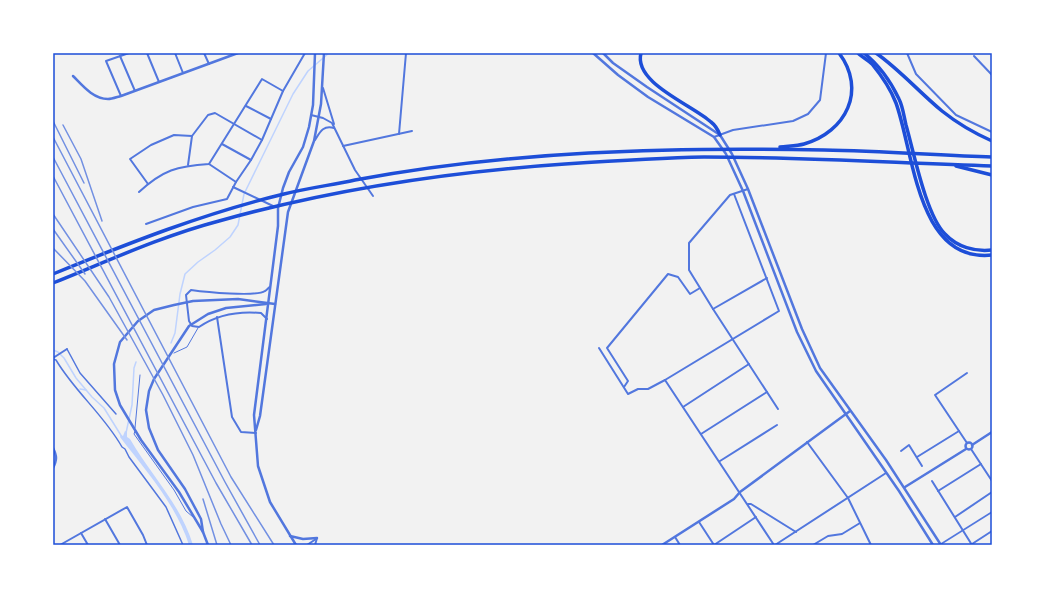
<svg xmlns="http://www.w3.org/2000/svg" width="1045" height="598" font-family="'PT Sans',sans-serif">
<rect width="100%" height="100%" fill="#f2f2f2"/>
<path fill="#bfd3fe" d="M125,431L127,432V437L130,439C151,475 181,505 193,545H189C176,504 146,471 120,437L121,435L123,436Z"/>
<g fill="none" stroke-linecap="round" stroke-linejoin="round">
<g stroke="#bfd3fe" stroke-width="1.5">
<polyline points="171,343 175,333 180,294 185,274 198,262 215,250 230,237 238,225 244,194 293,94 308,71 329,53"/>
<polyline points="53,350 58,352 64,358 76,378 92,397 104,408 122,437"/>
<polyline points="80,389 86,390"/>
<polyline points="126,433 132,405 134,368 136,362"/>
</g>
<g stroke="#5277de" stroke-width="1">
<polyline points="174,353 187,347 198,328"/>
<polyline points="135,428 140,375"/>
<polyline points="135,431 134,434 174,490 186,511 193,517"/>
</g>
<g stroke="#5277de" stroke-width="1.5">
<polyline points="67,349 80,373 116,414"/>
<path d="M53,359L56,360C75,392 104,415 122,447L125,449L129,457L166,507L183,545"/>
<polyline points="941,544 992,512"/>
</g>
<g stroke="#5277de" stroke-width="2">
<polyline points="147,53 159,82"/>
<polyline points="175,53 183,73"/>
<polyline points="204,53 209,64"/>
<polyline points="907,53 916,74 956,115 992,132"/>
<polyline points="120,56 135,91"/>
<polyline points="974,56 992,75"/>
<polyline points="323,88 334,124"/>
<polyline points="121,96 106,61 129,53"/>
<polyline points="246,106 271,119"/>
<polyline points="311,115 323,118 332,123 355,170 373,196"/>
<polyline points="399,134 406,53"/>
<polyline points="714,137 733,130 793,121 808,114 820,100 826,53"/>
<path d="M315,140C320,132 323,125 334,128"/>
<polyline points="222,144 251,160"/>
<polyline points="343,146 412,131"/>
<polyline points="209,164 236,182"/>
<polyline points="188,165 192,136 208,115 215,113 262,140"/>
<polyline points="148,184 130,159 151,145 174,135 192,136"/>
<polyline points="233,187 273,206"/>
<polyline points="748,189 730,195 689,243 689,270 713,309 778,409"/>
<path d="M139,192C163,170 177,166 209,164L262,79L283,91"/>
<polyline points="146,224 193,207 227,199 236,182 251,160 262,140 283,91 305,53"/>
<polyline points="713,309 767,278"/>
<polyline points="217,317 232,417 241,432 256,433"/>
<path d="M267,319L261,313C238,311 218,314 199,327L192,326L189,321L186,295L191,290C205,292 256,297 265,291C267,290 268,288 270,287"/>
<polyline points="599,348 628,394 638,389 648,389 665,380 779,311 734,194"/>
<polyline points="53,358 67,349"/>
<polyline points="967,373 935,395 967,443"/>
<polyline points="665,380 774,545"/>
<polyline points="624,387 628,381 607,348 668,274 678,277 690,294 700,288"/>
<polyline points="683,407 749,364"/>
<polyline points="701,434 767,392"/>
<polyline points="807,442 848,498 871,545"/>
<polyline points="971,449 992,481"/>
<polyline points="901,451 909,445 922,466"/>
<polyline points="917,457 959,431"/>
<polyline points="720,461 777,425"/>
<polyline points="932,481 972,545"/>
<polyline points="938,491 981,464"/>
<polyline points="748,504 751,504 796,532"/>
<polyline points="955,517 992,492"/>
<polyline points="105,519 120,545"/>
<polyline points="699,522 714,545"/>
<polyline points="81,533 88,545"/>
<polyline points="675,537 680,545"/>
<polyline points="972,544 992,531"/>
<polyline points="60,545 127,507 143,535 147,545"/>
<polyline points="307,545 316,539"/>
<polyline points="315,545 317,538"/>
<polyline points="714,545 756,517"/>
<polyline points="775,545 886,473"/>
<polyline points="813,545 828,536 842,534 860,523"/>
</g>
<g stroke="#5277de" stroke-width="2.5">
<polyline points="593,53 618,75 648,97 714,137 726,154 743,191 797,332 816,371 899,491 933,545"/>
<polyline points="603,53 613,63 647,87 720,135 732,154 748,189 802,329 820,368 886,460 941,545"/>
<path d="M73,76C82,85 93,99 108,99C112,99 117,97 121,96L238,53"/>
<polyline points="256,430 260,416 288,212 314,141 321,104 324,53"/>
<circle cx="969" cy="446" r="3.5"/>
<polyline points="972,445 992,432"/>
<path d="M53,448C57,456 57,460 53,468"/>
<polyline points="905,487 966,449"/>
<polyline points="203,532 179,492 141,440 120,405 115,390 114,364 120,342 138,321 154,310 174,305 193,301 238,299 275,304"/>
<polyline points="290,536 303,539 317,538"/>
<polyline points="208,545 203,532 201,519 185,489 158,450 149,428 146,410 149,391 154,379 189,326 208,314 226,308 266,304"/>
<polyline points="296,545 270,502 258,466 254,415 278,226 278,208 283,188 289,172 303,147 309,127 313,105 315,53"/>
<polyline points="662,545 734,499 740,492 850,411"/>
</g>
<g stroke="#1d4ed8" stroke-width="3.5">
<path d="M641,53C633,83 693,105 711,122C715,125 718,130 720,135"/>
<path d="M858,53C862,57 868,60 872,64C881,75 891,90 896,103C914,153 917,263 992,255"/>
<path d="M864,53C879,65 891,82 899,99C903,107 904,117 906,125C914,153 926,215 945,234C957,247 975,252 992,250"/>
<path d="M876,53C900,70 919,92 942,111C957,123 974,133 992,141"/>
<path d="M780,147C788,146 797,146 804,144C846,132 867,90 839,53"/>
<polyline points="956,166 992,175"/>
<path d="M53,274C129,243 205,213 284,194C308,188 332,185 355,180C510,151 667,147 824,150C880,151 936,155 992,157"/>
<path d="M53,283C108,261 162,236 219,221C333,189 447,172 565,164C611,161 658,158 704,157C800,157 896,163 992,166"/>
</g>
<g stroke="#7290e2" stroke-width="1.5">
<polyline points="53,121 84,183"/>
<polyline points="63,125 81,159 102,221"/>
<polyline points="53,137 231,477 274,545"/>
<polyline points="53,157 225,482 260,545"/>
<polyline points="53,176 216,483 252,545"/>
<polyline points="53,214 109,297 163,395 193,455 221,524 231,545"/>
<polyline points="53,229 85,274"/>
<polyline points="53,248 85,281 127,340"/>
<polyline points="203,499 217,545"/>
</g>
</g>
<rect width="1045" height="598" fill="none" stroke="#ffffff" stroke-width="108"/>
<rect x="54" y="54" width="937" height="490" fill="none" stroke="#1d4ed8" stroke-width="1.5"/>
</svg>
